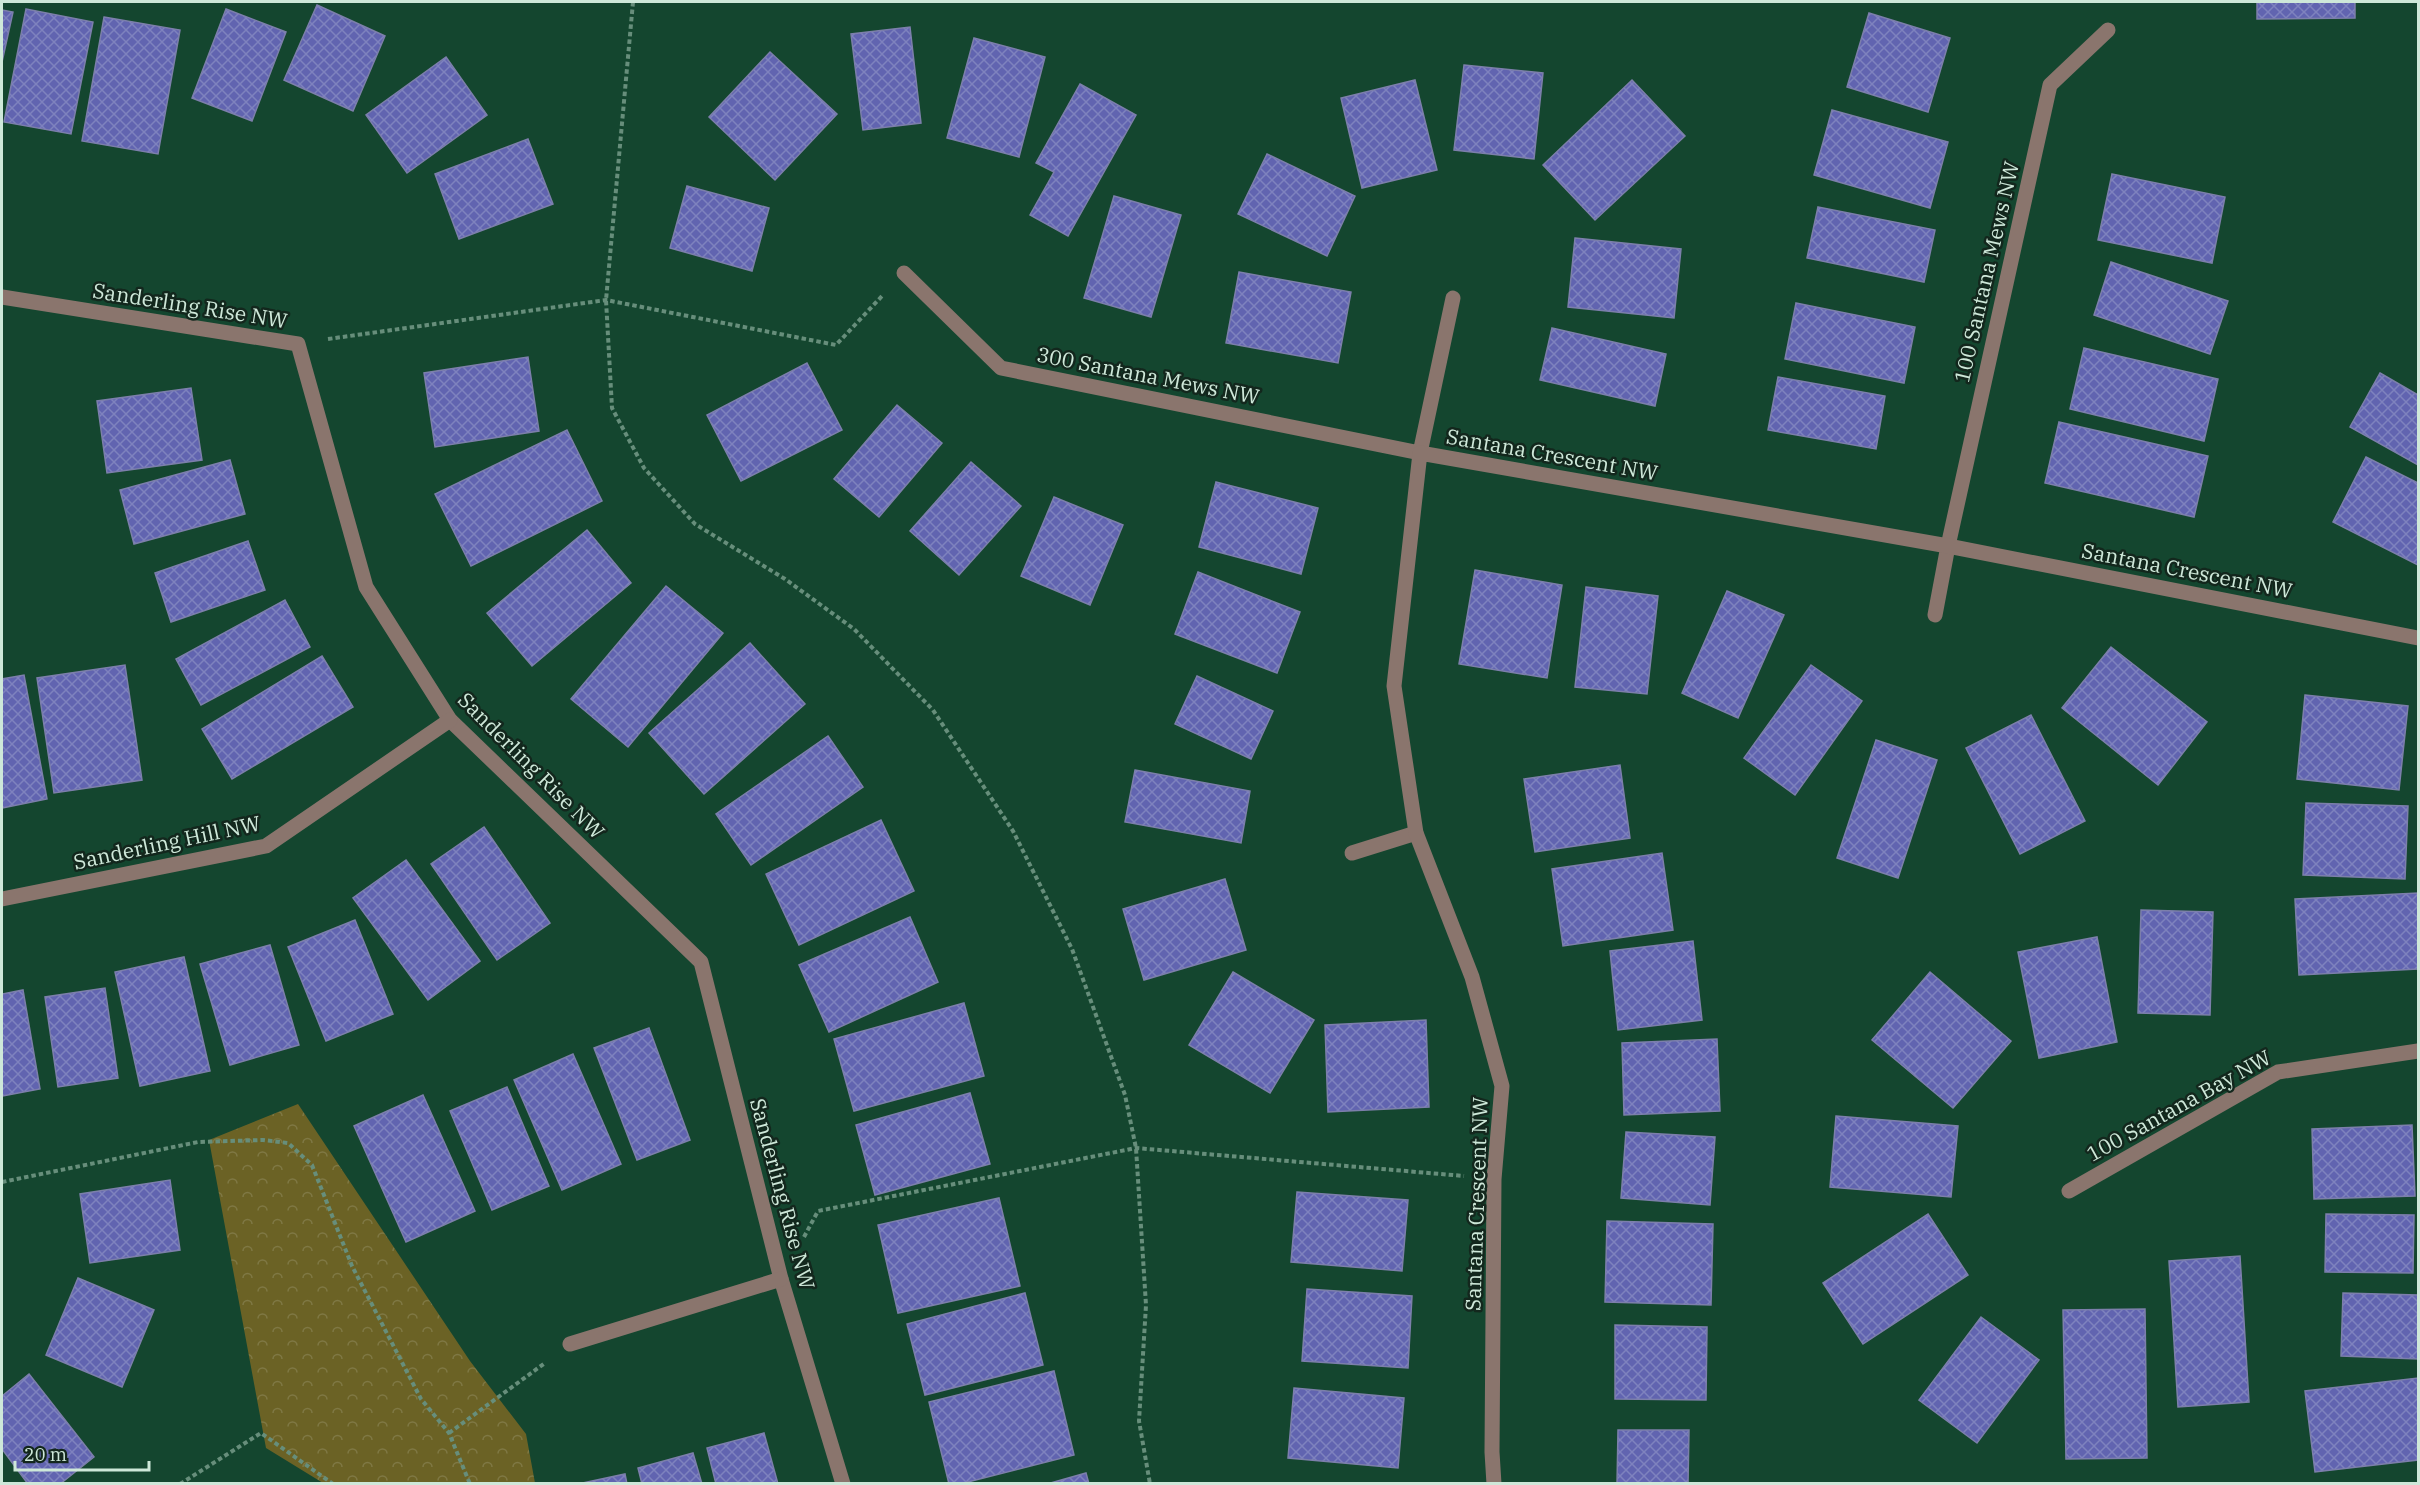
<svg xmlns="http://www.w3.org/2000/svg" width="2420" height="1485" font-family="'IBM Plex Serif',serif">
<defs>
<pattern id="forest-crowns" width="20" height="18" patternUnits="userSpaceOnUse" patternTransform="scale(1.5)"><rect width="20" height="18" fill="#6b6225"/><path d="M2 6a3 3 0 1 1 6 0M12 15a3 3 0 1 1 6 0" fill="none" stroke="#7f7844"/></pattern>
<pattern id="building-cross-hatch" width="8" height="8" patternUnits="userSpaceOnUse" patternTransform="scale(1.5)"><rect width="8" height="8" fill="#6164b0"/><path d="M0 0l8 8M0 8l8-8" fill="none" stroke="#7e82be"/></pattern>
</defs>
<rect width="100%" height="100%" fill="#14462f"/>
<polygon fill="url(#forest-crowns)" points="298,1104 470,1361 526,1434 535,1483 323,1483 266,1448 209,1140"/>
<g fill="url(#building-cross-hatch)" stroke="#7c7fab" stroke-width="1.5">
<polygon points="2257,2 2355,2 2355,18 2257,19"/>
<polygon points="317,5 385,36 353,111 284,80"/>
<polygon points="26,9 93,22 71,134 4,122"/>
<polygon points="226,9 286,32 252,121 192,98"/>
<polygon points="2,10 13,12 2,62"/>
<polygon points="1869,13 1950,38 1928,112 1847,87"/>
<polygon points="104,17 180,30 158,154 82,141"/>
<polygon points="910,27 921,123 863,130 851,34"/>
<polygon points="974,38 1045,57 1019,157 947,138"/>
<polygon points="770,52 837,114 775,180 709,117"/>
<polygon points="446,57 487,115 407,173 366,115"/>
<polygon points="1464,65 1543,73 1534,159 1454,150"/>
<polygon points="1415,80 1437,170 1362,188 1341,98"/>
<polygon points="1632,80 1685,136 1595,220 1543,165"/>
<polygon points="1080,84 1136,115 1068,236 1030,215 1054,172 1036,163"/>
<polygon points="1832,110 1948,142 1930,208 1814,175"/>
<polygon points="528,139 553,204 459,239 435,174"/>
<polygon points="1267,154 1355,196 1327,256 1238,214"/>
<polygon points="2112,174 2225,197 2212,263 2098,240"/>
<polygon points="687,186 769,208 752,271 670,248"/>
<polygon points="1114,196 1181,215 1151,317 1084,298"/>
<polygon points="1818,207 1935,230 1924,282 1807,258"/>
<polygon points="1575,238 1681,249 1674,318 1568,307"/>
<polygon points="2111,262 2228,301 2210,354 2094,315"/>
<polygon points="1239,272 1351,292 1338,363 1226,343"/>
<polygon points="1796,303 1915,327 1904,383 1785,359"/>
<polygon points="1552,328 1666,354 1655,406 1540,380"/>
<polygon points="2084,348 2218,379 2204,441 2070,409"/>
<polygon points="528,357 539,431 435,447 424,373"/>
<polygon points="807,363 842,430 741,481 707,415"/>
<polygon points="2380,373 2418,395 2418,465 2350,427"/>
<polygon points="1778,377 1885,396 1876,449 1768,430"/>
<polygon points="191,388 202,460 107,473 97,401"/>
<polygon points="897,405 942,443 879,517 834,479"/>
<polygon points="2059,422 2208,456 2194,517 2045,483"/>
<polygon points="567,430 602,501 471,566 435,494"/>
<polygon points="2366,457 2418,483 2418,565 2333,522"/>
<polygon points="230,460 245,514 134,544 120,490"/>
<polygon points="971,462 1021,506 959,575 910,531"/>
<polygon points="1216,482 1318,508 1301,574 1199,547"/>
<polygon points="1054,497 1123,525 1090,605 1021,576"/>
<polygon points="587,530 631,583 532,666 487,613"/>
<polygon points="248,541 265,590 171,622 155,573"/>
<polygon points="1475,570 1562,585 1547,678 1459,664"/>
<polygon points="1198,572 1300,612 1277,673 1175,634"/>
<polygon points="666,586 723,633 628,747 571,699"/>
<polygon points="1586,587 1658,596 1647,694 1575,687"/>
<polygon points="1727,591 1784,615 1738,718 1682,693"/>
<polygon points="285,600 310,647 201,705 176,659"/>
<polygon points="750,643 805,704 704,794 649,733"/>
<polygon points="2111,647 2207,722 2158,785 2062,708"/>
<polygon points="322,656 353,707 232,779 202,729"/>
<polygon points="125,665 142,780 54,793 37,678"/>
<polygon points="1811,665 1862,701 1795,795 1744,758"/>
<polygon points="24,675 47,799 2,808 2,679"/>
<polygon points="1197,676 1273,711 1251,759 1175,724"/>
<polygon points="2305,695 2408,706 2399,790 2297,779"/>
<polygon points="2031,715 2085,821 2020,854 1966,748"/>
<polygon points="828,736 863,787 751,865 716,814"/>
<polygon points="1876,740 1937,760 1898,878 1837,858"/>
<polygon points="1620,765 1630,838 1535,852 1524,779"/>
<polygon points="1135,770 1250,791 1241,843 1125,822"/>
<polygon points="2306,803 2408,806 2405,879 2303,875"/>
<polygon points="881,820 914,891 799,945 766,874"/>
<polygon points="484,827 550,923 497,960 431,864"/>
<polygon points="1662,853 1673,930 1563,946 1552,869"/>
<polygon points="406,860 480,961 428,1000 353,898"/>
<polygon points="1225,879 1246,950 1144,980 1123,909"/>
<polygon points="2418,893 2418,969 2299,975 2295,899"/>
<polygon points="2141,910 2213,912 2210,1015 2138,1013"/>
<polygon points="910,917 938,982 829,1032 799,965"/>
<polygon points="355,920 393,1014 326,1041 288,947"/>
<polygon points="2097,937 2117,1042 2039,1058 2018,952"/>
<polygon points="1693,941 1702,1020 1618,1030 1610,951"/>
<polygon points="270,945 299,1045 230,1065 200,964"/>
<polygon points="184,957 210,1071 140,1086 115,972"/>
<polygon points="1233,972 1314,1020 1270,1093 1189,1045"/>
<polygon points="1930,972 2011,1041 1953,1108 1872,1040"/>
<polygon points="105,988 118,1078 58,1087 45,997"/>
<polygon points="23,990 40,1089 2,1096 2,994"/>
<polygon points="964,1003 984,1076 854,1111 834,1039"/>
<polygon points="1426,1020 1429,1107 1328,1112 1325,1025"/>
<polygon points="649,1028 690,1140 637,1160 594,1048"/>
<polygon points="1717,1039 1720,1111 1624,1115 1622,1043"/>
<polygon points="573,1054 621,1164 562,1190 514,1080"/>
<polygon points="507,1087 549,1186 492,1210 450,1111"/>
<polygon points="970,1093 990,1164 875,1195 856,1125"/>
<polygon points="423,1095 475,1211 406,1242 354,1126"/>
<polygon points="1836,1116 1958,1126 1951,1197 1830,1187"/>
<polygon points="2412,1125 2415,1196 2314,1199 2312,1129"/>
<polygon points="1626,1132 1715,1137 1710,1205 1621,1198"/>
<polygon points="170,1180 180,1250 90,1263 80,1194"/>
<polygon points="1297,1192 1408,1200 1402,1271 1291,1262"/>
<polygon points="999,1198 1020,1286 898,1313 878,1225"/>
<polygon points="1928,1214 1968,1275 1863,1344 1823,1283"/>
<polygon points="2326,1214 2414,1215 2413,1273 2325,1272"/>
<polygon points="1607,1221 1713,1224 1711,1305 1605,1302"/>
<polygon points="2240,1256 2249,1402 2178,1407 2169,1261"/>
<polygon points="78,1278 154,1310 122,1387 46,1355"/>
<polygon points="1307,1289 1412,1296 1408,1368 1302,1361"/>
<polygon points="1025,1293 1043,1365 925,1395 907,1324"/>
<polygon points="2343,1293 2418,1295 2418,1359 2341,1356"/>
<polygon points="2145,1309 2147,1458 2066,1459 2063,1310"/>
<polygon points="1981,1317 2039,1360 1977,1443 1919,1400"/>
<polygon points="1615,1325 1707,1327 1706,1400 1615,1399"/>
<polygon points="1054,1371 1074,1455 960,1484 949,1484 929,1402"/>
<polygon points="29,1374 94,1457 60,1484 28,1484 2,1449 2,1396"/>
<polygon points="2418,1378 2418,1460 2315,1472 2305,1391"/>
<polygon points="1294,1388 1404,1398 1398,1468 1288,1458"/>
<polygon points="1618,1430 1689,1430 1688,1484 1617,1484"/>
<polygon points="764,1433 778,1484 716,1484 707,1448"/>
<polygon points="693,1453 702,1484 642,1484 638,1468"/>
<polygon points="1086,1473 1089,1484 1047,1484"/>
<polygon points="625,1474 627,1484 578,1484"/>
</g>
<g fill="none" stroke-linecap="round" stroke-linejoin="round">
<g stroke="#678e7b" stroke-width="4" stroke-dasharray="4.5 3" stroke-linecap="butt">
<polyline points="633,2 606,300 612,408 644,468 695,524 785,579 854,629 933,710 1013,831 1072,949 1125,1095 1136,1148 1146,1305 1139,1421 1150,1484"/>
<polyline points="328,339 606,300 836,345 883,295"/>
<polyline points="2,1182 198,1142 263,1140 288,1143 312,1165 352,1266 421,1399 449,1433 470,1484"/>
<polyline points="804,1237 818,1211 1136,1148 1464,1176"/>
<polyline points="449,1433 545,1363"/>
<polyline points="180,1484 261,1433 333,1484"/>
</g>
<g stroke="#8a756d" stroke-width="15">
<polyline points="904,273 1001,368 1420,453 1453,298"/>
<polyline points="2,297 298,344 366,587 450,720 701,962 781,1279 843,1484"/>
<polyline points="1935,615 1948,546 2050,85 2108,30"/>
<polyline points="1352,853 1416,833"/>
<polyline points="2,899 266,846 450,720"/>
<polyline points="2069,1191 2278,1072 2418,1051"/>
<polyline points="570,1344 781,1279"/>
<polyline points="1494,1484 1492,1452 1494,1179 1502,1086 1472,977 1416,833 1394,686 1420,453 1948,546 2418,638"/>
</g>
</g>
<g text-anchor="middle" stroke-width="5" stroke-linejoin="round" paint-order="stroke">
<g font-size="21" fill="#cee8d9" stroke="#13271d">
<text transform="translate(1987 272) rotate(-77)" y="7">100 Santana Mews NW</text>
<text transform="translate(190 306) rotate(9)" y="7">Sanderling Rise NW</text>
<text transform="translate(1148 376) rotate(11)" y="7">300 Santana Mews NW</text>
<text transform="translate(1552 455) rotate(10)" y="7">Santana Crescent NW</text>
<text transform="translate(2187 571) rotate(11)" y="7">Santana Crescent NW</text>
<text transform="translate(531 766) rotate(45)" y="7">Sanderling Rise NW</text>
<text transform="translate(167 843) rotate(-12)" y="7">Sanderling Hill NW</text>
<text transform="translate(2179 1106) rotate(-29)" y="7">100 Santana Bay NW</text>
<text transform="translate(782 1194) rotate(75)" y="7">Sanderling Rise NW</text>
<text transform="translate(1477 1204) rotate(-88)" y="7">Santana Crescent NW</text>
</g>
</g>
<rect width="2420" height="1485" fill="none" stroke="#cee8d9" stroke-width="6"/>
<path d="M15 1461v9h134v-9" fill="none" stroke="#cee8d9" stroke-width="3"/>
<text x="24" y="1461" font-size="18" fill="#cee8d9" stroke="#13271d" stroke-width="4.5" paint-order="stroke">20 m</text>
</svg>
